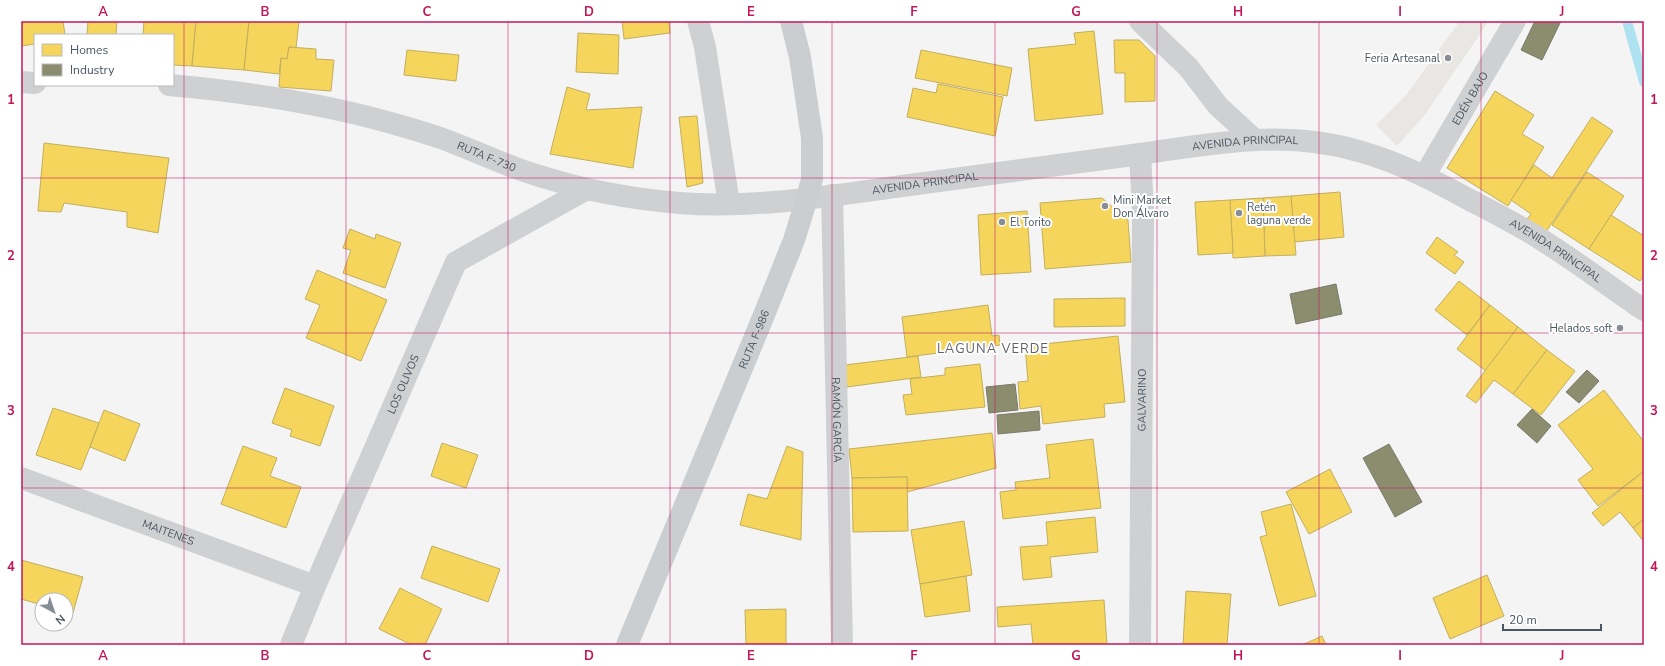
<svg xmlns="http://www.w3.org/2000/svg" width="1665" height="666" font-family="'Nunito Sans',sans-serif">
<rect width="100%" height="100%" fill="#f4f4f4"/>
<polygon fill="#e8e7e3" points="1460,21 1489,21 1424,116 1397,146 1376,125 1406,95"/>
<g fill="#f6d55c" stroke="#c2af5e">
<polygon points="21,21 63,21 65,35 35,35 35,44 21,46"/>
<polygon points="88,21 117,21 116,35 87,35"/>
<polygon points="144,21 196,21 192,66 173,65 173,35 143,35"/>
<polygon points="196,21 249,21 244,70 192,66"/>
<polygon points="249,21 299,21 296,48 289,47 287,59 281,58 279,74 244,70"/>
<polygon points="622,21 669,21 670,33 624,39"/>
<polygon points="1094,31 1103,114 1035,121 1028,49 1076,44 1074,33"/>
<polygon points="578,33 619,35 618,74 576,72"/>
<polygon points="1114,40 1139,40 1155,56 1155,101 1125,102 1125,73 1115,73"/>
<polygon points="289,47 316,49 316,59 334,60 331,91 279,87 281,58 287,59"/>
<polygon points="407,50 459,55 456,81 404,75"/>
<polygon points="921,50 1012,68 1007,96 915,78"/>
<polygon points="938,84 1003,97 995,136 907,117 913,88 936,93"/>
<polygon points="567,87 590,94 586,110 642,107 633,168 550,154"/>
<polygon points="1495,91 1534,115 1522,134 1544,147 1508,206 1447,168"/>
<polygon points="697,116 703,183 687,187 679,117"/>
<polygon points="1592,117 1613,131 1546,232 1527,219 1531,214 1511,200 1534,165 1552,178"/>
<polygon points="44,143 169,158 158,233 127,227 127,212 64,203 61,212 38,211"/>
<polygon points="1587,172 1624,196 1589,249 1552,225"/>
<polygon points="1340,192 1344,237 1294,242 1291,196"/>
<polygon points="1291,196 1296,255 1265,256 1263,198"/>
<polygon points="1102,198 1128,220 1131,262 1045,269 1040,203"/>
<polygon points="1263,198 1265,256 1233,258 1230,200"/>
<polygon points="1230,200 1233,253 1198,255 1195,202"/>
<polygon points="1027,211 1031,272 981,275 978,215"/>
<polygon points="1611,215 1644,236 1644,275 1640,281 1589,249"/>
<polygon points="350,229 375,239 376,234 401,243 385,288 343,273 351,250 343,248"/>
<polygon points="1437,237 1458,252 1454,255 1464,262 1455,274 1426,253"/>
<polygon points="317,270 387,300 361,361 306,338 320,305 305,299"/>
<polygon points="1459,281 1490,305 1467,335 1435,310"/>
<polygon points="1125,298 1125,326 1054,327 1054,299"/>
<polygon points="988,305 992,336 999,335 1000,345 907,357 902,317"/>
<polygon points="1490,305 1518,327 1486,371 1457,349"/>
<polygon points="1518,327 1547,350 1513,394 1494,380 1476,403 1466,396"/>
<polygon points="1118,336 1125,402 1104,404 1105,417 1043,424 1041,406 1020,409 1018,382 1028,381 1025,346"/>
<polygon points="1547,350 1575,371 1541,415 1513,394"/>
<polygon points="918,356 921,377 847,387 845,365"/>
<polygon points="980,364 985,407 906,415 903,395 912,394 910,379 945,375 945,368"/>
<polygon points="285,388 334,406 320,446 290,436 292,430 272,423"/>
<polygon points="1604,390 1644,442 1644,471 1598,506 1578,480 1593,469 1558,425"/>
<polygon points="53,408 99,423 81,470 36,455"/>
<polygon points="104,410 140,424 125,461 90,447"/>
<polygon points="992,433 996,468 907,492 907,477 852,478 849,449"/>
<polygon points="1093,439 1101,508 1003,519 1000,492 1016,490 1015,482 1050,478 1046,445"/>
<polygon points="442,443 478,455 466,488 431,476"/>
<polygon points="243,446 277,458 270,476 301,487 286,528 221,504"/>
<polygon points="787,446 803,452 801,540 740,525 748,494 767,499"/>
<polygon points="1330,469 1352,512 1309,534 1286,492"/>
<polygon points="1644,471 1644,519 1633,528 1620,512 1603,526 1592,513"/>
<polygon points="907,477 908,531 853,532 852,478"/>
<polygon points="1291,504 1316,596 1279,606 1260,537 1267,535 1261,512"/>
<polygon points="1095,517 1098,552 1050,557 1052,577 1023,580 1020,547 1048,545 1046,522"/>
<polygon points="1644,519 1644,542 1633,528"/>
<polygon points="964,521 972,575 920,584 911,530"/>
<polygon points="432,546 500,569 488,602 421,578"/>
<polygon points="21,560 83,577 73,613 66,611 66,600 42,600 42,605 21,599"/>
<polygon points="1487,575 1504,616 1450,639 1433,598"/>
<polygon points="966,576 970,611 925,617 920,584"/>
<polygon points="400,588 442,609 425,645 412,645 379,629"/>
<polygon points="1186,591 1231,594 1227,645 1183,645"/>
<polygon points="1104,600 1107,645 1033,645 1031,624 998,627 997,607"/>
<polygon points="786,609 786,645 746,645 745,610"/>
<polygon points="1322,636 1326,645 1302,645"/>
</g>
<g fill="#8c8c6e" stroke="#787c6a">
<polygon points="1535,21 1561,21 1542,60 1521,50"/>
<polygon points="1336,284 1342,314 1296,324 1290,294"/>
<polygon points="1587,370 1599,381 1579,403 1566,392"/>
<polygon points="1015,384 1018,410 989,413 986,387"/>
<polygon points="1532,409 1551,426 1537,443 1517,425"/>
<polygon points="1039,411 1040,430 998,434 997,415"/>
<polygon points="1389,444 1422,502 1395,517 1363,458"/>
</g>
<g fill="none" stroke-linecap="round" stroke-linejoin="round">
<polyline stroke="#aee2f0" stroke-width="10" points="1627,21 1644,82"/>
<g stroke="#ced0d2" stroke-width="22">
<polyline points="698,21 705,47 729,204"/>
<polyline points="1140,21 1188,67 1218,106 1254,139"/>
<polyline points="21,82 35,83"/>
<path id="s1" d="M169,85C249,92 328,104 405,127C422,132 440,137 456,144C485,155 513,169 543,177C587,191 633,199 679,203C754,209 829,196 902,186C982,175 1061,165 1140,154C1217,143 1286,129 1362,152C1400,163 1433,180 1468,199C1493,212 1519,225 1542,240C1577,262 1610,287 1644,310"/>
<path id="s2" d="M1425,175L1515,21"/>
<path id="s3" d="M832,195L842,645"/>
<path id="s4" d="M21,478L315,586"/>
<path id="s5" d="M291,645L315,586L456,262L587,189"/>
<path id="s6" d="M1140,645L1143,211L1140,154"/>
</g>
<path stroke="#caced1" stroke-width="22" id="s7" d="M627,645L764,315L794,240L807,198L812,179V138L800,57L791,21"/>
</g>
<path fill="none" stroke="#c2185b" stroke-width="1" stroke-opacity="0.55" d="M184,21V645M346,21V645M508,21V645M670,21V645M832,21V645M995,21V645M1157,21V645M1319,21V645M1481,21V645M21,178H1644M21,333H1644M21,488H1644"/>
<g fill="#868d94" stroke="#fff" stroke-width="1.5">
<circle cx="1448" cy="58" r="4"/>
<circle cx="1105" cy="206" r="4"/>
<circle cx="1239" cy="213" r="4"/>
<circle cx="1002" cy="222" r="4"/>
<circle cx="1620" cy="328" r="4"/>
</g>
<g text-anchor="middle" stroke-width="4" stroke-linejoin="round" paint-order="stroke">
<g font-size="11" fill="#4a5661" stroke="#fff" text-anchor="start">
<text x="1440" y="62" text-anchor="end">Feria Artesanal</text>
<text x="1113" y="204">Mini Market<tspan x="1113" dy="13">Don Álvaro</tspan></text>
<text x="1247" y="211">Retén<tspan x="1247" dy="13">laguna verde</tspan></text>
<text x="1010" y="226">El Torito</text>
<text x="1612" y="332" text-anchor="end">Helados soft</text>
</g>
<g font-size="11" fill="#4a5661" stroke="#fff">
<text dy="4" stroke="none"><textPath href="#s2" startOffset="89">EDÉN BAJO</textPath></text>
<text dy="4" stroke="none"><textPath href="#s1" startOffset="1096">AVENIDA PRINCIPAL</textPath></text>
<text dy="4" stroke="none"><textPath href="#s1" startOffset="327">RUTA F-730</textPath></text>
<text dy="4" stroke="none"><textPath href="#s1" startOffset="773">AVENIDA PRINCIPAL</textPath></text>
<text dy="4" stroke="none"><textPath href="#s1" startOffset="1432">AVENIDA PRINCIPAL</textPath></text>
<text dy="4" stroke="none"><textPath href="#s7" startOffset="331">RUTA F-986</textPath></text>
<text dy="4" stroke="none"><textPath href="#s5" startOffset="284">LOS OLIVOS</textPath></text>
<text dy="4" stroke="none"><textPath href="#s6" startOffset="245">GALVARINO</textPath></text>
<text dy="4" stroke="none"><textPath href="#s3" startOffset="225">RAMÓN GARCÍA</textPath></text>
<text dy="4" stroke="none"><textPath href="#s4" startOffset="157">MAITENES</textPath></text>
</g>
<g font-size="13" letter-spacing="1" fill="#5f6368" stroke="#fff">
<text x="993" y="353">LAGUNA VERDE</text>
</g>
</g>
<rect width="1665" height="666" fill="none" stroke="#ffffff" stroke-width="44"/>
<rect x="34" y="34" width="140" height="52" fill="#ffffff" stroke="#b7bbc0"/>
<rect x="42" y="44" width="20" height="12" fill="#f6d55c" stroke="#b7bbc0"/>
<text x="70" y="54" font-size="12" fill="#4a5661">Homes</text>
<rect x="42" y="64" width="20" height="12" fill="#8c8c6e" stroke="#b7bbc0"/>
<text x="70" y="74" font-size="12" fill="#4a5661">Industry</text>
<g transform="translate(54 612) rotate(140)"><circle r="19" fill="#ffffff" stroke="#b7bbc0"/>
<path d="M0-3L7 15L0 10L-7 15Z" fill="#868d94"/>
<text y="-6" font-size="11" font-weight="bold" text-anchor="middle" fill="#4a5661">N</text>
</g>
<path d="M1503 624v6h98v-6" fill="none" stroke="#4a5661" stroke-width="2"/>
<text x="1509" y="624" font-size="12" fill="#4a5661" stroke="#ffffff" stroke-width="3" paint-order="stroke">20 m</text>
<rect x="22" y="22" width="1621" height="622" fill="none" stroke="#c2185b" stroke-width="1.5"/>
<g font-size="13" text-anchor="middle" font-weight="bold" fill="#c2185b">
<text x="103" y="16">A</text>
<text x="265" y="16">B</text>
<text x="427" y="16">C</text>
<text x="589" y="16">D</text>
<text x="751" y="16">E</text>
<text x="914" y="16">F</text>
<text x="1076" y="16">G</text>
<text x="1238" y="16">H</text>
<text x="1400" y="16">I</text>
<text x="1562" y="16">J</text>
<text x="11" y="104">1</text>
<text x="1654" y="104">1</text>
<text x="11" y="260">2</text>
<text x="1654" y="260">2</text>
<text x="11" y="415">3</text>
<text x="1654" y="415">3</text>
<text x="11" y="571">4</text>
<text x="1654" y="571">4</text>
<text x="103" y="660">A</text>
<text x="265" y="660">B</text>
<text x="427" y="660">C</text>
<text x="589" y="660">D</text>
<text x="751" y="660">E</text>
<text x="914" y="660">F</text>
<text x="1076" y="660">G</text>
<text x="1238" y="660">H</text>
<text x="1400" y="660">I</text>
<text x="1562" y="660">J</text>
</g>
</svg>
